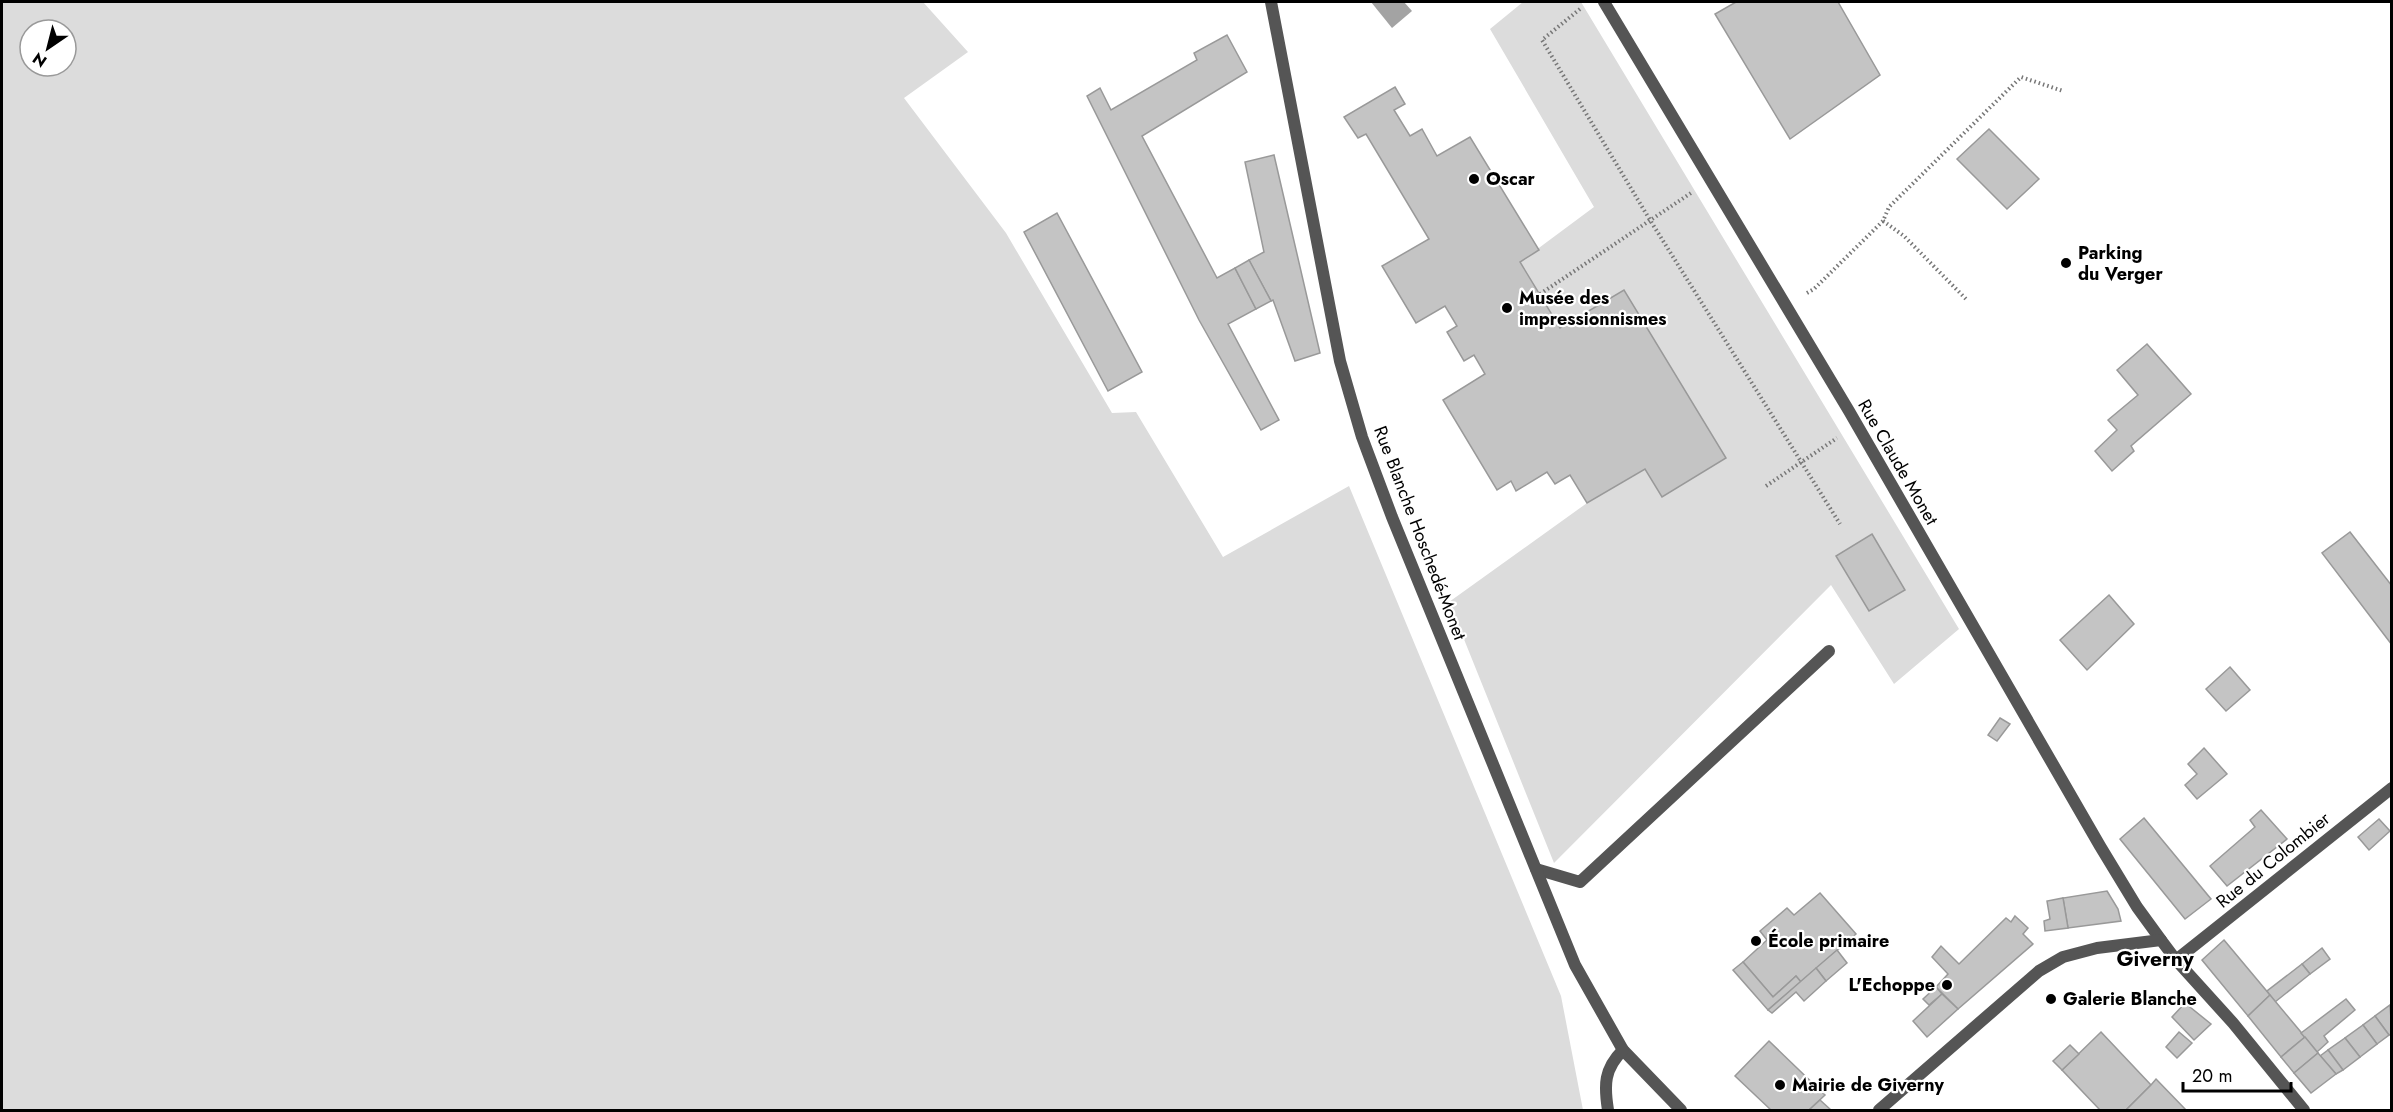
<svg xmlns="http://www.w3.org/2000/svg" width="2393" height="1112" font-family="Jost,sans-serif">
<rect width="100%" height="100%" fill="#fff"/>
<g fill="#dcdcdc" fill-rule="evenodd">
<path d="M2,2H923L968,52L904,98L1006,233L1112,413L1136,412L1223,557L1349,486L1561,996L1583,1110H2ZM30,30H66V66H30Z"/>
<polygon points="1523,2 1581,2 1959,629 1894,684 1831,585 1554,863 1449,602 1587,503 1645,469 1726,458 1624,290 1560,328 1520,262 1594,207 1490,29"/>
</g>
<polygon fill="#a3a3a3" points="1371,2 1404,2 1412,11 1392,28"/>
<g fill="#c4c4c4" stroke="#999" stroke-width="1.5">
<polygon points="1736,2 1838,2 1880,75 1790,139 1715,14"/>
<polygon points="1227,35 1247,72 1142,136 1217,278 1235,268 1256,309 1228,324 1279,420 1261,430 1199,320 1087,96 1100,88 1111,110 1197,60 1194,53"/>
<polygon points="1395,87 1405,104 1394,110 1410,136 1422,129 1437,156 1470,137 1539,250 1520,262 1560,328 1624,290 1726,458 1662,497 1645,469 1587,503 1570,475 1555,484 1547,472 1516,491 1511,481 1497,490 1443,400 1485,374 1474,355 1464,361 1447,332 1457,326 1445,306 1416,323 1382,266 1429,239 1366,134 1358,138 1344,117"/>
<polygon points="1989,129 2039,179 2007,209 1957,159"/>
<polygon points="1274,155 1320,353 1295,361 1273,300 1271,301 1249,260 1264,252 1245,162"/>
<polygon points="1057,213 1142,372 1108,391 1024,232"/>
<polygon points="1249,260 1271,301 1256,309 1235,268"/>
<polygon points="2147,344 2191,394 2131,446 2134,451 2112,471 2095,451 2117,430 2108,420 2138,395 2117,370"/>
<polygon points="2350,532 2392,586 2392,645 2322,553"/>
<polygon points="1872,534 1905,590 1869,611 1836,556"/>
<polygon points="2109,595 2134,624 2087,670 2060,640"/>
<polygon points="2230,667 2250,690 2226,711 2206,689"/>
<polygon points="2000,718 2010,724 1997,741 1988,735"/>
<polygon points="2204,748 2227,774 2197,799 2185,785 2197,774 2188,764"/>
<polygon points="2261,810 2287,839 2227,886 2210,866 2255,827 2250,820"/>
<polygon points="2144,818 2211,899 2185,919 2120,839"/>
<polygon points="2379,819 2390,831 2369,850 2358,837"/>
<polygon points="2107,891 2118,909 2121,921 2068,928 2063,898"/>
<polygon points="1820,893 1856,934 1801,982 1796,976 1773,997 1743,962 1767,940 1760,931 1787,908 1794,915"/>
<polygon points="2063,898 2068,928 2045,931 2044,921 2050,919 2047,901"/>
<polygon points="2015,916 2028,928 2023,934 2033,944 1958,1009 1936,987 1948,974 1932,957 1941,946 1959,964 2006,918 2011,922"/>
<polygon points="2224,940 2270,995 2248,1016 2202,960"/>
<polygon points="2322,948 2330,959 2310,974 2302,964"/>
<polygon points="1837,950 1847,963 1826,981 1816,968"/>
<polygon points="1743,962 1773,997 1796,976 1801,982 1768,1010 1733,970"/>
<polygon points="2302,964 2310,974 2275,1002 2267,991"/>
<polygon points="1816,968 1826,981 1804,1001 1796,992 1772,1013 1768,1010"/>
<polygon points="1936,987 1942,994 1929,1005 1923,999"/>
<polygon points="1942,994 1958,1009 1927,1037 1913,1021"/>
<polygon points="2270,995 2305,1037 2281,1057 2248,1016"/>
<polygon points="2346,999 2355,1010 2324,1036 2328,1042 2317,1052 2301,1033"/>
<polygon points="2185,1003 2211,1024 2194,1040 2172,1017"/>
<polygon points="2390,1005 2392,1033 2389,1035 2375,1016"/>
<polygon points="2375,1016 2389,1035 2377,1044 2363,1025"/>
<polygon points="2363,1025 2377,1044 2360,1057 2345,1038"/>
<polygon points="2101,1032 2151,1085 2126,1110 2100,1110 2062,1070"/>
<polygon points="2179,1032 2192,1043 2177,1058 2166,1047"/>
<polygon points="2305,1037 2318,1053 2294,1073 2281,1057"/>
<polygon points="2345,1038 2360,1057 2343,1070 2328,1050"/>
<polygon points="1769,1041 1825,1095 1809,1110 1771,1110 1735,1076"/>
<polygon points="2070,1045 2079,1054 2062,1070 2053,1061"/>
<polygon points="2328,1050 2343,1070 2336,1074 2320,1056"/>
<polygon points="2318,1053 2336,1074 2311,1093 2294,1073"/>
<polygon points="2156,1079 2186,1110 2126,1110 2151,1085"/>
<polygon points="1820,1100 1831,1110 1809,1110"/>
</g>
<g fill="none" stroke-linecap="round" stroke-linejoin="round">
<g stroke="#777" stroke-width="4" stroke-dasharray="1.5 3" stroke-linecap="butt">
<polyline points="1580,9 1542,40 1650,220 1840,524"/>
<polyline points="1883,221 1904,236 1966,299"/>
<polyline points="1807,293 1814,289 1883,221 1889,207 2021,77 2063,91"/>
<polyline points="1540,294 1691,193"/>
<polyline points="1766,486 1837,438"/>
</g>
<polyline stroke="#555" stroke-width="12" points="1536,869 1580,882 1829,651"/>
<polyline stroke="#555" stroke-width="12" points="1604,2 1849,411 2100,846 2137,907 2161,940"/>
<g stroke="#555" stroke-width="12">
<polyline points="1271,2 1340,361 1362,437 1392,517 1575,965 1623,1050 1681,1110"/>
<polyline points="2176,960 2392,788"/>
<path d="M1608,1110C1604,1085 1604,1069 1623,1050"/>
<polyline points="1879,1110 2039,971 2063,957 2097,948 2161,940 2176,960 2233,1023 2304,1110"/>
</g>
</g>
<g fill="#000" stroke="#fff" stroke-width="2">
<circle cx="1474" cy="179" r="6"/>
<circle cx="2066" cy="263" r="6"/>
<circle cx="1507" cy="308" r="6"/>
<circle cx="1756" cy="941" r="6"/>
<circle cx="1947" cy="985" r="6"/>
<circle cx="2051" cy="999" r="6"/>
<circle cx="1780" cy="1085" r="6"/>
</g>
<g text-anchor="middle" stroke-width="4.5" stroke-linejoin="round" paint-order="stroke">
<g font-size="18" font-weight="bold" fill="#000" stroke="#fff" text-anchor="start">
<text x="1486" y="185">Oscar</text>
<text x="2078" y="259">Parking<tspan x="2078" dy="21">du Verger</tspan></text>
<text x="1519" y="304">Musée des<tspan x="1519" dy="21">impressionnismes</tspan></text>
<text x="1768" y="947">École primaire</text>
<text x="1935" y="991" text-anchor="end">L'Echoppe</text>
<text x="2063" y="1005">Galerie Blanche</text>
<text x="1792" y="1091">Mairie de Giverny</text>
</g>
<g font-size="18" fill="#000" stroke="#fff">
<text transform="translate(1898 462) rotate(60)" y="6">Rue Claude Monet</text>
<text transform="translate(1420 533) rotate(69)" y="6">Rue Blanche Hoschedé-Monet</text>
<text transform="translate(2273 860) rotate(-39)" y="6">Rue du Colombier</text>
</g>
<g font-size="21" font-weight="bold" fill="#000" stroke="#fff">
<text x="2155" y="966">Giverny</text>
</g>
</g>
<rect width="2393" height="1112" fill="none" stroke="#000000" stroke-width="6"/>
<g transform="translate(48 48) rotate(215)"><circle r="28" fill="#ffffff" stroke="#999999" stroke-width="1.5"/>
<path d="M0-4.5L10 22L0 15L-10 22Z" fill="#000000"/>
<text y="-9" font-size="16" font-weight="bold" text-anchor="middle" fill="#000000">N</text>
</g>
<path d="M2183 1082v9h108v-9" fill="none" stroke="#000000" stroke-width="3"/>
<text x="2192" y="1082" font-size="18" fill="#000000" stroke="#ffffff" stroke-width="4.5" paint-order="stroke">20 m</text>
</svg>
